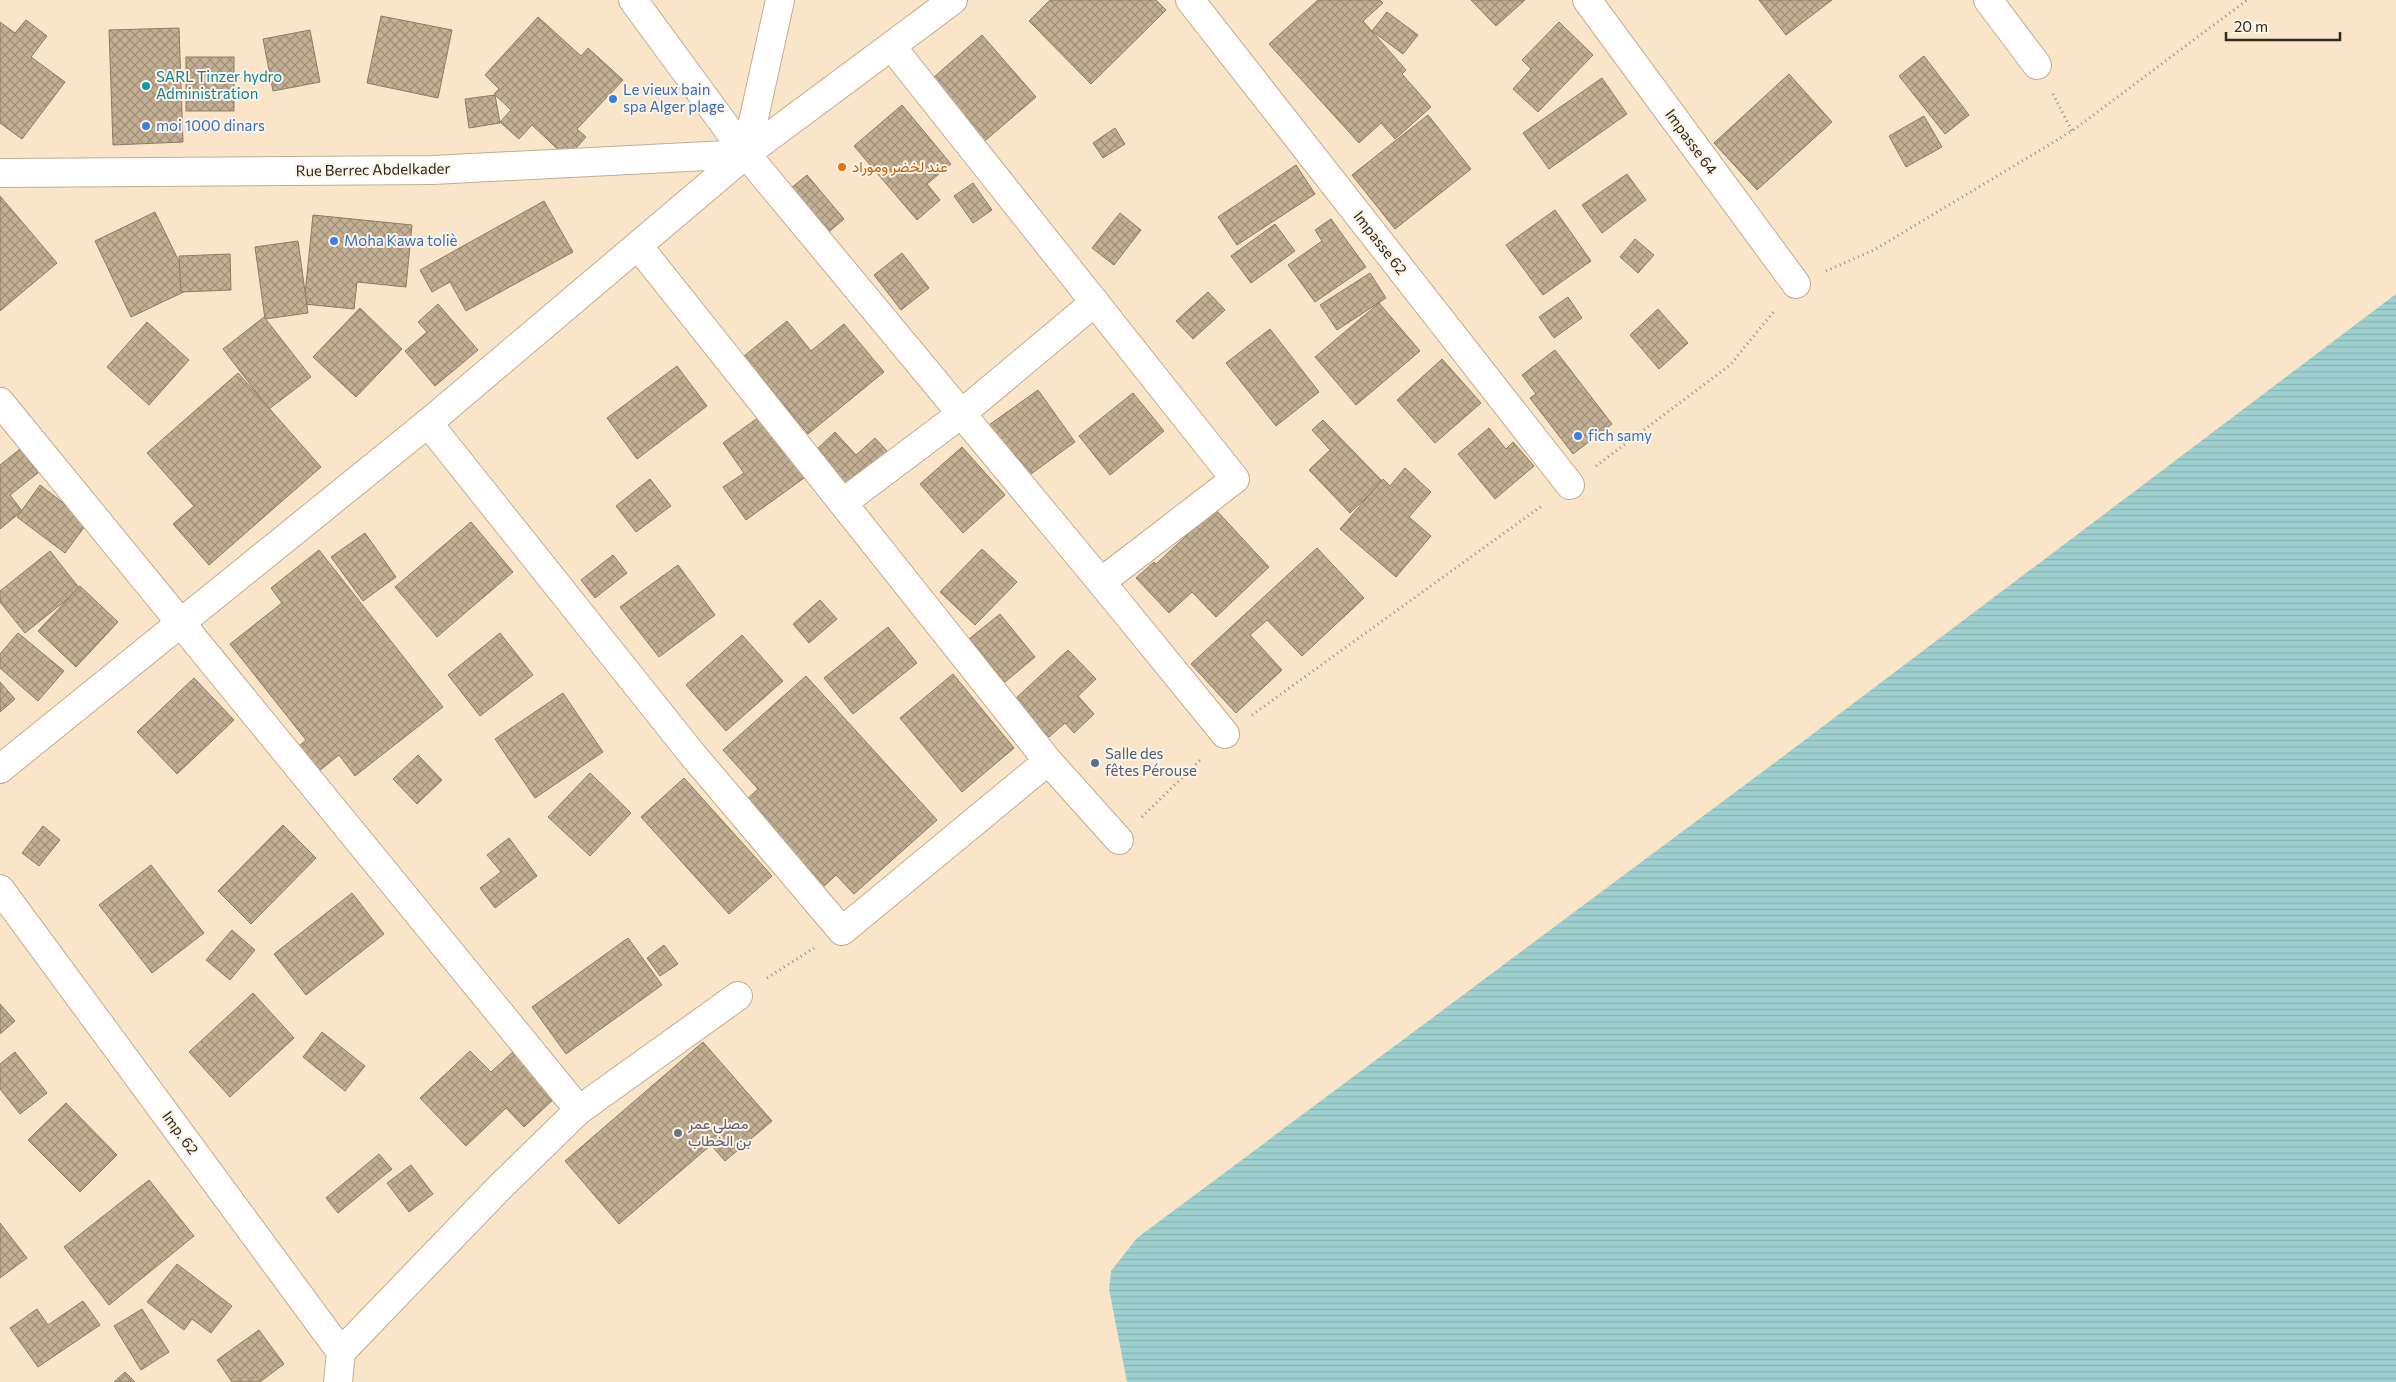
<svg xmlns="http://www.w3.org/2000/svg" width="2396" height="1382" font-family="Commissioner,Vazirmatn,sans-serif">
<defs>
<pattern id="water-rules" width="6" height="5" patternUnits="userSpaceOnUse" patternTransform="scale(1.25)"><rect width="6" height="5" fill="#9ed0d0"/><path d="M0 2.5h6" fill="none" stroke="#89b3b2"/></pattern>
<pattern id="building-cross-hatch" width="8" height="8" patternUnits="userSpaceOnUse" patternTransform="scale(1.25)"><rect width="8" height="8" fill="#c3af94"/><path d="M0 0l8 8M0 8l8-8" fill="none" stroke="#9f8e78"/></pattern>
</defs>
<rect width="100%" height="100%" fill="#fae5c8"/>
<polygon fill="url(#water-rules)" points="2396,294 2396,1382 1127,1382 1109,1289 1111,1271 1137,1238 1781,758"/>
<g fill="url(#building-cross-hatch)" stroke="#8e7c62">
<polygon points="1050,0 1156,0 1166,10 1091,84 1029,21"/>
<polygon points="1318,0 1380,0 1383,3 1363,21 1406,70 1402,74 1431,107 1395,139 1381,123 1359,143 1269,44"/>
<polygon points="1471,0 1525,0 1496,26"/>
<polygon points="1759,0 1832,0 1786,35"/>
<polygon points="1387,12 1418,35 1403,54 1372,31"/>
<polygon points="381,16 452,30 438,98 367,83"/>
<polygon points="538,17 581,56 588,48 623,80 577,129 586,137 567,158 532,125 519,139 500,122 511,110 494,94 499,89 485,75"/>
<polygon points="26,20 47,36 31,57 65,82 22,139 0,123 0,22 15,33"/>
<polygon points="1559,22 1593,55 1538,112 1513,89 1531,69 1522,60"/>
<polygon points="179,28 183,142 113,145 109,30"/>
<polygon points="310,30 320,82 273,91 263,39"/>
<polygon points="982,35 1036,97 980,145 926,84"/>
<polygon points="1924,56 1969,115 1945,134 1899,76"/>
<rect x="186" y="57" width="48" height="54"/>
<polygon points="1789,74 1832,122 1757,190 1714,143"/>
<polygon points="1602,78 1627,114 1549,169 1523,133"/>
<polygon points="495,95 500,123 469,128 465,99"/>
<polygon points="902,105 951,164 927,184 940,200 917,220 854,146"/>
<polygon points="1428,115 1471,169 1395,229 1352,175"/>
<polygon points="1924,116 1942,147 1906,167 1889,136"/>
<polygon points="1115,128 1125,144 1103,158 1093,143"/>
<polygon points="1296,165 1315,194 1237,245 1218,217"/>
<polygon points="1627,174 1646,200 1602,233 1582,205"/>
<polygon points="807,175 844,219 823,237 785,193"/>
<polygon points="973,183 992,210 973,223 954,196"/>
<polygon points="0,196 57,263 0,311"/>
<polygon points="544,201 573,252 466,311 450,282 432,292 420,270"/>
<polygon points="1555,210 1591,261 1543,295 1506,245"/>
<polygon points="155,212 192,288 131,317 95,241"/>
<polygon points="1120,213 1141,230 1114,265 1092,248"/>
<polygon points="313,215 412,225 406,287 357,282 354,309 304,304"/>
<polygon points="1331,219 1366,267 1315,302 1288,265 1322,241 1315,230"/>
<polygon points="1275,224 1295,251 1251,283 1231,256"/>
<polygon points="1635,239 1654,255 1638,273 1620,257"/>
<polygon points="298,241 308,313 265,319 255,247"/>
<polygon points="902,253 929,288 901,310 874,275"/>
<polygon points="230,254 231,290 181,292 179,256"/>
<polygon points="1370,273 1386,298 1337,330 1320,305"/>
<polygon points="1208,292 1225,310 1193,339 1176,321"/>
<polygon points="1568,297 1582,318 1554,338 1539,317"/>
<polygon points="1379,303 1420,351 1356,405 1315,357"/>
<polygon points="438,304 478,350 435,386 405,351 427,332 418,322"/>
<polygon points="360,308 402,349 356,397 313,357"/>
<polygon points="1658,309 1688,343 1659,369 1630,335"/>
<polygon points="264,317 311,377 269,409 223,349"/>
<polygon points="787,321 811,351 844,324 884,372 808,434 744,356"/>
<polygon points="147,322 189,360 149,405 107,367"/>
<polygon points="1270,329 1319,392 1276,426 1226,363"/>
<polygon points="1555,350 1612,424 1573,454 1530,398 1536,394 1522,375"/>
<polygon points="1442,359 1481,403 1435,443 1397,400"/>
<polygon points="677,366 707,406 637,459 607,418"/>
<polygon points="238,373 321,467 209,565 173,524 194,506 147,453"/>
<polygon points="1038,390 1075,442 1020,482 982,430"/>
<polygon points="1133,393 1164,431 1110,475 1079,436"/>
<polygon points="759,417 804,478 746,520 723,487 744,473 723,443"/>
<polygon points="1323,420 1383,482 1350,513 1309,470 1330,450 1312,430"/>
<polygon points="1489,428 1506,449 1513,442 1534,466 1495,499 1458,454"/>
<polygon points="835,432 856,455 875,438 887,451 846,488 814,452"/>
<polygon points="962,447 1005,495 963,533 920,484"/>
<polygon points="20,449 38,473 10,495 22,511 0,529 0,465"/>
<polygon points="1405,468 1431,492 1409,517 1431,536 1396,577 1340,529 1383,479 1390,486"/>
<polygon points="650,479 671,506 636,532 616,506"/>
<polygon points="40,485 88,522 65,553 17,517"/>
<polygon points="1215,509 1269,567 1216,617 1192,592 1169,613 1136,578 1154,562 1156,564"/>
<polygon points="471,522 513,572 437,637 395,587"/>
<polygon points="365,533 396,577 363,601 331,557"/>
<polygon points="1317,548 1364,598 1302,656 1267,620 1250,635 1282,670 1236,713 1191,664"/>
<polygon points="982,549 1017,582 975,625 940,592"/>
<polygon points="319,550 443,707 355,776 339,755 319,771 299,746 306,740 230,644 282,603 271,588"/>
<polygon points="50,551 80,589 25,633 0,602 0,591"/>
<polygon points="613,555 627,573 595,598 581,580"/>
<polygon points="678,565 715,615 659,657 620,607"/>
<polygon points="80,586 118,622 76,667 38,631"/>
<polygon points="820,600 837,619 809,643 793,624"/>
<polygon points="1000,614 1035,657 1005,682 969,639"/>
<polygon points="888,627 917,663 853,714 824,678"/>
<polygon points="18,633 64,671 38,701 0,668 0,654"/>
<polygon points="500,633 533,675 480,716 448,675"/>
<polygon points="742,635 783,681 726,731 686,685"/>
<polygon points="1068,650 1096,679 1078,696 1094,714 1074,733 1065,723 1049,737 1014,700"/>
<polygon points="953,674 1014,748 962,792 900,718"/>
<polygon points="806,676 937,820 854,894 836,875 821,889 743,803 758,789 723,750"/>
<polygon points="194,678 234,720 177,774 137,732"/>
<polygon points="0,682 15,699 0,712"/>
<polygon points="563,693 603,752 535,798 495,739"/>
<polygon points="418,755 442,780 417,804 393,779"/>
<polygon points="590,773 631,813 590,856 548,817"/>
<polygon points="684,778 772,876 729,914 641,817"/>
<polygon points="283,825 316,858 251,924 218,891"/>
<polygon points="43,826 60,840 39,866 22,853"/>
<polygon points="509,838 537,876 495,908 480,888 501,872 487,855"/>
<polygon points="151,865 204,933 152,973 99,905"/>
<polygon points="352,893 384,934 306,995 274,954"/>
<polygon points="232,930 255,950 230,980 206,960"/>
<polygon points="628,938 662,985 566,1054 532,1007"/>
<polygon points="664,945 678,964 660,976 647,958"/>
<polygon points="253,993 294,1038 230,1097 189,1052"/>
<polygon points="0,1004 15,1021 0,1034"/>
<polygon points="322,1032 365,1066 345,1091 303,1057"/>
<polygon points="703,1042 772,1121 725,1161 711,1145 619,1224 565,1161"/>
<polygon points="470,1051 491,1072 514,1051 557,1096 524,1127 506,1108 466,1146 420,1098"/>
<polygon points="15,1052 47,1093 20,1114 0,1089 0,1064"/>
<polygon points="66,1103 117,1155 80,1192 28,1140"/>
<polygon points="379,1154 392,1169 338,1213 326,1198"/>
<polygon points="411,1165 433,1194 409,1212 387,1183"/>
<polygon points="149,1180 194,1236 109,1305 64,1247"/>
<polygon points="0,1223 27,1258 0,1278"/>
<polygon points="177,1264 232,1306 211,1333 192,1319 184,1330 147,1302"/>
<polygon points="83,1301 100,1325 38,1367 10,1328 37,1309 48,1325"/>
<polygon points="142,1309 169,1352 141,1370 114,1326"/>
<polygon points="259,1330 284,1364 260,1382 232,1382 217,1360"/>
<polygon points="125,1372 135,1382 114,1382"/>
</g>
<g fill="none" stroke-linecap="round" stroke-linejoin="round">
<defs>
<g id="minor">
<polyline points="633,0 746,154 1101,582 1225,734"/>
<polyline points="1190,0 1570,485"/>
<polyline points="1587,0 1796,284"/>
<polyline points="1988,0 2037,65"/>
<polyline points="892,47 1235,479 1101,582"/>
<polyline points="746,154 780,0"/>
<polyline points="0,173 433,170 746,154"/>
<polyline points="0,402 579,1110"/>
<polyline points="428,423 692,754 842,931 1048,761 639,247"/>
<polyline points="844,502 961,414 1095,302"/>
<polyline points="1048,761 1119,840"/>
<polyline points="0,769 428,423 746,154 953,0"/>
<polyline points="0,889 341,1352 338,1382"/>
<polyline points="341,1352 501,1186 579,1110 738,996"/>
</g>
</defs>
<use href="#minor" stroke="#c0ac91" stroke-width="30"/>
<g stroke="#9b8c78" stroke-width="3" stroke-dasharray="1 4" stroke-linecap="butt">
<polyline points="2053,94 2072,131"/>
<polyline points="1826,271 1874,250 2072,131 2247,0"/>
<polyline points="1596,466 1730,365 1775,310"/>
<polyline points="1252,715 1543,505"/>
<polyline points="1142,817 1202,758"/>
<polyline points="767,978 814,948"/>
</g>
<use href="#minor" stroke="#fff" stroke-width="28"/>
</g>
<circle fill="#0f9aa8" stroke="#fdf4e9" stroke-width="2" cx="146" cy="86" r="5"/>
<g fill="#3f7fe0" stroke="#fdf4e9" stroke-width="2">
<circle cx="613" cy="99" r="5"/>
<circle cx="146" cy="126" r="5"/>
<circle cx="334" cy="241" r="5"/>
<circle cx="1578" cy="436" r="5"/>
</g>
<circle fill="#e8710a" stroke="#fdf4e9" stroke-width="2" cx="842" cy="167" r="5"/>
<circle fill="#5c6f8a" stroke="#fdf4e9" stroke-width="2" cx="1095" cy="763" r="5"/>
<circle fill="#6b7280" stroke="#fdf4e9" stroke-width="2" cx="678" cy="1133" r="5"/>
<g text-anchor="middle" stroke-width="4" stroke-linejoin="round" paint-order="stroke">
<g font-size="15" fill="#0d838f" stroke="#fdf4e9" text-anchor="start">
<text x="156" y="82">SARL Tinzer hydro<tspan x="156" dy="17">Administration</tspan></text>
</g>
<g font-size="15" fill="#366cbe" stroke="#fdf4e9" text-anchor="start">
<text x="623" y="95">Le vieux bain<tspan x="623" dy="17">spa Alger plage</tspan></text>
<text x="156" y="131">moi 1000 dinars</text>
<text x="344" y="246">Moha Kawa toliè</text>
<text x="1588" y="441">fich samy</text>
</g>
<g font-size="15" fill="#31291e" stroke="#fdf4e9">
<text transform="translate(1691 142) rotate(54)" y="5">Impasse 64</text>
<text transform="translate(373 170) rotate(-1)" y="5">Rue Berrec Abdelkader</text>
<text transform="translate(1380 243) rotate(52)" y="5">Impasse 62</text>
<text transform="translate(180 1133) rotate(54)" y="5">Imp. 62</text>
</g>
<g font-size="15" fill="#c56008" stroke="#fdf4e9" text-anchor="start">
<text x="852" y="172">عند لخضر وموراد</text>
</g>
<g font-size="15" fill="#4e5e75" stroke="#fdf4e9" text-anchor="start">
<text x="1105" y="759">Salle des<tspan x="1105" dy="17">fêtes Pérouse</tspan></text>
</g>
<g font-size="15" fill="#5b616d" stroke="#fdf4e9" text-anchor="start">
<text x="688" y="1129">مصلى عمر<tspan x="688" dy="17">بن الخطاب</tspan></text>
</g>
</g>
<path d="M2226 32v8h114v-8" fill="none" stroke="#31291e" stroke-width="2.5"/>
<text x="2234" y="32" font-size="15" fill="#31291e" stroke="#fdf4e9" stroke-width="4" paint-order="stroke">20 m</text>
</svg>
